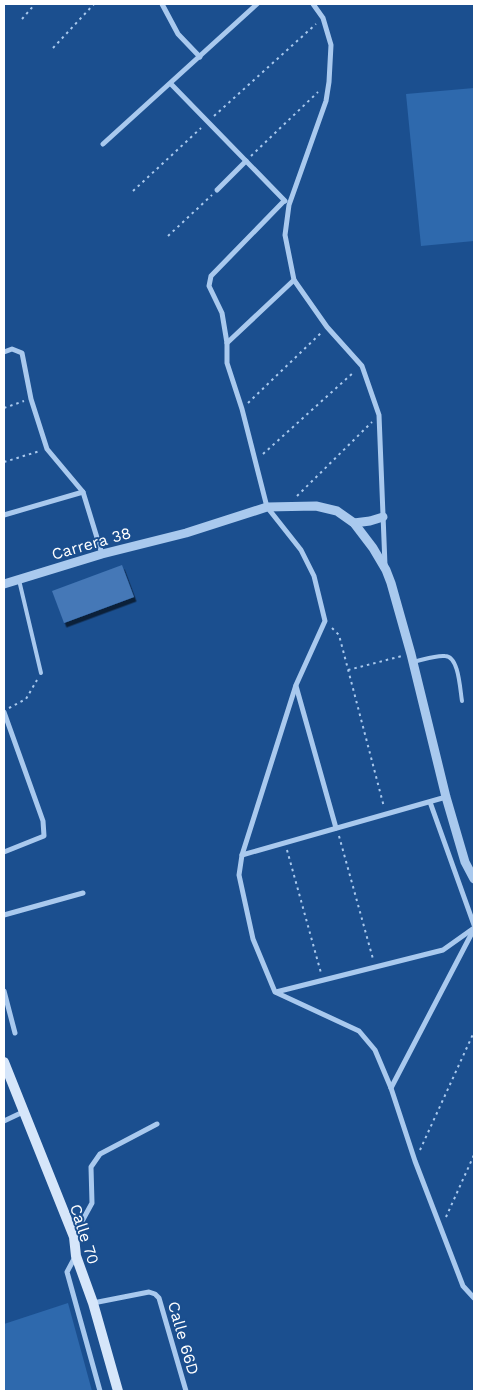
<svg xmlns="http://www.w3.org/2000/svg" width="478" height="1395" font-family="'Work Sans',sans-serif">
<defs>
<filter id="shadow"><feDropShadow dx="2.5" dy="4.5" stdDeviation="0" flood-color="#0009"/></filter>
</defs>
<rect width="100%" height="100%" fill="#1b4f8f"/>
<g fill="#2e69ad">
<polygon points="474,88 474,241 421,246 406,94"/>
<polygon points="68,1303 92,1391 4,1391 4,1324"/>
</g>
<polygon fill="#4478b7" filter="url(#shadow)" points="122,565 134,597 64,623 52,591"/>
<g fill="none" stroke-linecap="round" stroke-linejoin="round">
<g stroke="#a9c9ee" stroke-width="2" stroke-dasharray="2.5 4" stroke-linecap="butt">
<polyline points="22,19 35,4"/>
<polyline points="53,48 94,4"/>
<polyline points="214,116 316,24"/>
<polyline points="251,156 318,92"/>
<polyline points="133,191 201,128"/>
<polyline points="168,236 212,195"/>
<polyline points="248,403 322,332"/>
<polyline points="4,408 24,401"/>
<polyline points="263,454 354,372"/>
<polyline points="4,462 40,451"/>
<polyline points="297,496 372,422"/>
<polyline points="332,628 339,635 384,807"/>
<polyline points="348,670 402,656"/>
<polyline points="9,708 26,699 37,680"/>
<polyline points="339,836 373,959"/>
<polyline points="287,850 321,973"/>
<polyline points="420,1150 474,1032"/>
<polyline points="446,1217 474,1155"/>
</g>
<g stroke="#a9c9ee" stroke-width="4">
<polyline points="19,580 41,673"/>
<path d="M413,662C423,660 435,655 445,656C459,656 460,690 462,701"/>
</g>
<g stroke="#a9c9ee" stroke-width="5">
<polyline points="162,4 178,34 200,57"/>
<polyline points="313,4 323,18 331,45 329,82 326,101 289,205 285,235 294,280 327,327 362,366 379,415 385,565"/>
<polyline points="171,84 285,201"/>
<polyline points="103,144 257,4"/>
<polyline points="217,190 246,161"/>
<polyline points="284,201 211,276 209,286 222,313 227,343 227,363 242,409 267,507 301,550 314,576 325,621 296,685 242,855 239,875 253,939 275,992 359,1031 375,1050 391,1088 415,1161 463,1286 474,1298"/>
<polyline points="227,343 294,280"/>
<polyline points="4,352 12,349 22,353 31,399 47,449 83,492 102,554"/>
<polyline points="4,515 83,492"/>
<polyline points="296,686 336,828"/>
<polyline points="430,802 474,925"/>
<polyline points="4,852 44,836 43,821 4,712"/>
<polyline points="242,855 446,797"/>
<polyline points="4,915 83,893"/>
<polyline points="4,991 15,1033"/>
<polyline points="276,992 443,950 474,928"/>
<polyline points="391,1088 474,929"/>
<polyline points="4,1121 23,1112"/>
<polyline points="74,1236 92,1203 91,1167 100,1154 157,1124"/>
<polyline points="75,1257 67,1272 100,1391"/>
<polyline points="93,1303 149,1292 155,1294 159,1298 186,1391"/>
</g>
<g stroke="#a9c9ee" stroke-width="9">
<polyline points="354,523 370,521 383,517"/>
<polyline points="4,584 102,554 186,533 267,507 316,506 337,511 354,523 373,548 386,570 391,583 411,654 446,797 465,862 474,879"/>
</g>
<polyline stroke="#d6e6fa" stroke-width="10" points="4,1062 74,1237 76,1256 93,1303 118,1391"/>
</g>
<g text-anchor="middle" stroke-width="4" stroke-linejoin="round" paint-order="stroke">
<g font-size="16" fill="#fff" stroke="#1b4f8f">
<text transform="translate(91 543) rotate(-16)" y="6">Carrera 38</text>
<text transform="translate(85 1234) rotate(72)" y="6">Calle 70</text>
<text transform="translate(184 1338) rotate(74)" y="6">Calle 66D</text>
</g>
</g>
<rect width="478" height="1395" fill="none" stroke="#ffffff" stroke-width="10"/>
</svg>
